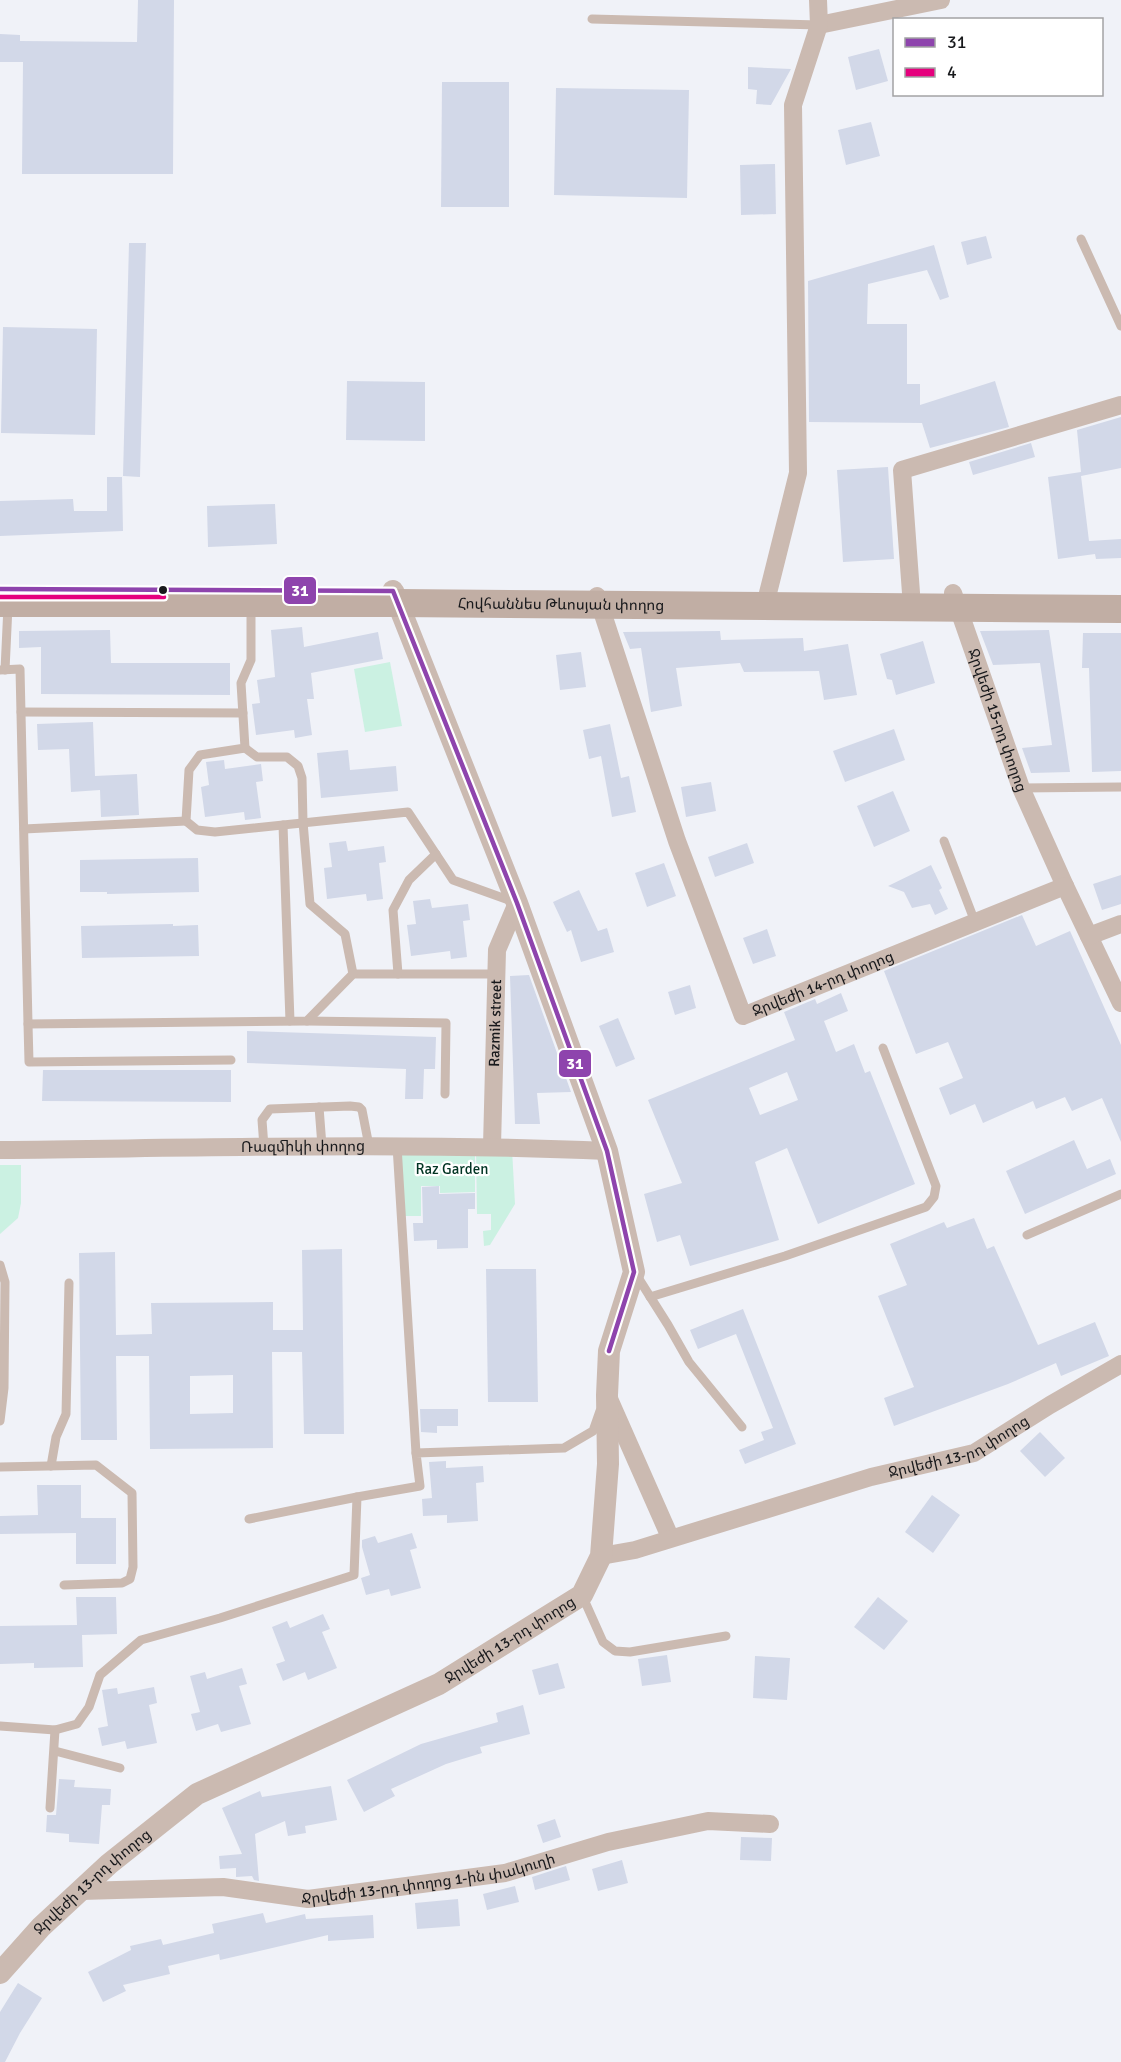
<svg xmlns="http://www.w3.org/2000/svg" width="1121" height="2062" font-family="Signika,'Noto Sans Armenian',sans-serif">
<rect width="100%" height="100%" fill="#f0f2f8"/>
<g fill="#cbf1e2">
<polygon points="390,662 402,726 365,732 354,669"/>
<polygon points="399,1148 475,1148 475,1192 440,1193 440,1186 421,1186 421,1216 404,1216"/>
<polygon points="476,1148 512,1149 515,1204 490,1245 484,1246 483,1231 491,1230 491,1214 477,1214"/>
<polygon points="0,1165 21,1165 21,1203 18,1218 0,1234"/>
</g>
<g fill="#d2d8e8" fill-rule="evenodd">
<polygon points="138,0 174,0 173,174 22,174 23,62 0,62 0,34 20,35 20,41 137,42"/>
<polygon points="879,49 888,81 856,90 848,57"/>
<polygon points="748,67 791,69 771,105 756,104 757,90 748,89"/>
<polygon points="442,82 509,82 509,207 441,207"/>
<polygon points="556,88 689,90 687,198 554,195"/>
<polygon points="871,122 880,156 846,165 838,130"/>
<polygon points="775,164 776,214 741,215 740,165"/>
<polygon points="986,236 992,258 967,265 961,242"/>
<polygon points="129,243 146,243 140,477 123,476"/>
<polygon points="934,245 949,297 940,300 927,270 868,284 867,324 907,324 907,384 920,384 920,405 995,381 1009,427 930,448 922,423 809,422 808,281"/>
<polygon points="3,327 97,329 95,435 1,433"/>
<polygon points="347,381 425,382 425,441 346,440"/>
<polygon points="1121,417 1121,468 1081,476 1089,541 1121,539 1121,558 1096,559 1095,554 1058,559 1048,477 1081,472 1077,430"/>
<polygon points="1031,443 1035,457 973,475 969,462"/>
<polygon points="888,467 894,559 843,562 837,470"/>
<polygon points="107,477 122,477 123,531 0,536 0,501 73,499 74,511 107,511"/>
<polygon points="275,504 277,544 208,547 207,506"/>
<polygon points="302,627 304,647 378,632 383,659 311,673 314,699 307,699 312,735 295,738 294,730 256,735 252,704 260,703 257,680 275,677 271,630"/>
<polygon points="110,630 111,663 230,663 230,695 41,694 41,647 19,648 19,631"/>
<polygon points="1049,630 1070,772 1031,773 1022,748 1052,745 1040,663 993,665 980,631"/>
<polygon points="720,631 721,640 803,638 804,651 848,644 857,695 824,700 819,671 744,672 740,663 676,668 682,706 651,712 641,648 630,649 623,632"/>
<polygon points="1083,633 1121,633 1121,771 1092,772 1089,668 1082,668"/>
<polygon points="923,641 935,683 896,695 892,680 887,679 880,654"/>
<polygon points="581,652 586,687 560,690 556,655"/>
<polygon points="93,722 95,776 137,774 139,815 101,817 100,790 71,792 69,749 38,750 37,724"/>
<polygon points="610,724 621,778 629,776 636,812 612,817 601,756 589,759 583,730"/>
<polygon points="894,729 905,760 845,782 833,751"/>
<polygon points="348,750 350,770 396,766 398,791 321,798 317,753"/>
<polygon points="224,760 225,769 261,764 263,781 256,782 261,818 245,820 244,812 205,817 201,787 209,785 206,762"/>
<polygon points="711,782 716,811 686,817 681,787"/>
<polygon points="893,791 910,831 874,847 857,806"/>
<polygon points="346,841 348,851 384,846 386,862 379,863 383,899 367,901 366,894 327,899 324,868 332,867 329,843"/>
<polygon points="747,843 754,863 715,877 708,857"/>
<polygon points="198,858 199,892 107,894 107,892 80,892 80,860"/>
<polygon points="664,863 676,896 647,907 635,873"/>
<polygon points="931,865 942,888 939,890 948,909 935,915 930,904 912,908 904,892 888,886"/>
<polygon points="1121,875 1121,904 1102,910 1093,884"/>
<polygon points="579,890 598,931 607,928 614,952 581,962 571,930 567,932 553,902"/>
<polygon points="430,899 432,908 468,904 470,920 463,921 467,957 451,959 450,951 411,956 407,925 416,924 413,901"/>
<polygon points="1022,915 1036,946 1070,931 1121,1045 1121,1142 1102,1098 1072,1111 1065,1097 1036,1109 1033,1101 983,1123 975,1104 950,1115 939,1088 963,1078 948,1042 916,1054 884,971"/>
<polygon points="173,924 173,926 198,925 199,956 82,958 81,926"/>
<polygon points="767,929 776,956 753,964 743,938"/>
<polygon points="529,975 571,1092 537,1093 540,1124 515,1124 510,976"/>
<polygon points="690,985 696,1008 675,1015 668,992"/>
<path d="M841,993L848,1011L824,1021L836,1052L854,1044L865,1073L870,1071L915,1184L818,1224L787,1148L755,1162L779,1240L690,1266L680,1235L657,1242L644,1194L682,1183L648,1100L795,1040L784,1012L815,999L817,1004ZM787,1072L798,1100L760,1115L749,1088Z"/>
<polygon points="618,1018 635,1059 616,1067 599,1026"/>
<polygon points="247,1031 436,1037 435,1069 424,1069 423,1099 405,1099 406,1069 247,1063"/>
<polygon points="43,1070 231,1070 231,1102 42,1101"/>
<polygon points="1074,1140 1087,1169 1110,1159 1116,1174 1025,1214 1006,1171"/>
<polygon points="439,1186 439,1194 475,1193 475,1209 468,1209 468,1248 437,1249 437,1240 414,1241 413,1223 423,1223 422,1187"/>
<polygon points="974,1218 987,1249 994,1246 1038,1345 1095,1322 1109,1356 1061,1376 1056,1363 1008,1384 894,1426 884,1398 914,1387 878,1296 907,1285 890,1244 944,1222 947,1228"/>
<path d="M342,1249L344,1434H304L302,1352H272L273,1448L150,1449L149,1356H116L117,1440H81L79,1253L115,1252L116,1335L152,1334L151,1303L273,1302V1330H303L302,1250ZM233,1375V1413L190,1414V1376Z"/>
<polygon points="486,1269 536,1269 538,1402 488,1402"/>
<polygon points="743,1309 796,1444 745,1464 739,1450 764,1440 761,1432 773,1428 736,1334 698,1349 690,1330"/>
<polygon points="420,1409 458,1409 458,1426 437,1426 437,1433 421,1432"/>
<polygon points="1040,1432 1065,1458 1045,1477 1020,1451"/>
<polygon points="446,1461 446,1468 483,1466 484,1482 476,1483 478,1521 447,1523 447,1515 423,1516 422,1499 432,1498 429,1462"/>
<polygon points="37,1485 81,1485 81,1518 116,1518 116,1564 76,1564 76,1533 0,1534 0,1516 38,1515"/>
<polygon points="932,1495 960,1515 933,1553 905,1532"/>
<polygon points="412,1533 417,1548 410,1550 421,1588 391,1596 389,1589 366,1595 361,1578 370,1575 362,1547 362,1540 375,1536 378,1543"/>
<polygon points="76,1597 116,1597 117,1634 82,1635 83,1667 34,1668 34,1663 0,1664 0,1626 77,1625"/>
<polygon points="878,1597 908,1621 884,1650 854,1627"/>
<polygon points="323,1614 330,1629 322,1632 337,1668 308,1680 305,1672 283,1681 276,1664 285,1661 272,1627 287,1621 290,1628"/>
<polygon points="667,1655 671,1682 642,1686 638,1659"/>
<polygon points="755,1656 790,1658 787,1700 753,1698"/>
<polygon points="558,1663 565,1688 539,1695 532,1670"/>
<polygon points="242,1668 247,1684 239,1686 251,1724 221,1732 218,1724 196,1731 191,1714 200,1712 190,1676 205,1672 207,1679"/>
<polygon points="154,1687 157,1703 149,1705 157,1743 127,1749 125,1741 102,1746 98,1728 108,1726 102,1690 117,1688 118,1694"/>
<polygon points="523,1705 530,1734 480,1747 482,1753 446,1764 391,1789 395,1796 364,1812 347,1780 421,1744 498,1722 496,1713"/>
<polygon points="59,1779 75,1780 74,1787 111,1789 110,1805 102,1805 99,1844 69,1842 69,1834 46,1832 47,1815 56,1815"/>
<polygon points="331,1786 337,1820 305,1826 306,1833 288,1836 285,1821 255,1834 259,1881 254,1880 252,1876 236,1877 236,1868 220,1869 219,1856 242,1854 222,1808 260,1791 262,1797"/>
<polygon points="555,1819 561,1837 543,1843 537,1825"/>
<polygon points="741,1837 772,1838 771,1861 740,1860"/>
<polygon points="622,1860 628,1883 598,1891 592,1869"/>
<polygon points="566,1866 570,1880 535,1890 532,1877"/>
<polygon points="515,1886 519,1902 487,1910 483,1894"/>
<polygon points="458,1899 460,1926 417,1929 415,1903"/>
<polygon points="263,1913 266,1923 305,1914 306,1919 373,1915 374,1938 328,1941 328,1935 220,1960 219,1954 168,1966 170,1974 123,1985 126,1991 103,2002 88,1972 131,1950 130,1946 161,1939 163,1945 214,1933 212,1924"/>
<polygon points="18,1983 42,1998 20,2033 5,2062 0,2062 0,2012"/>
</g>
<g fill="none" stroke-linecap="round" stroke-linejoin="round">
<g stroke="#cbbab1" stroke-width="9">
<polyline points="592,19 819,25"/>
<polyline points="1081,239 1121,326"/>
<polyline points="251,605 251,660 241,683 245,748 200,755 189,770 186,821 197,830 215,832 408,812 453,880 514,902"/>
<polyline points="0,670 20,669 28,1024 307,1021 353,974 495,974"/>
<polyline points="5,670 8,606"/>
<polyline points="21,712 243,713"/>
<polyline points="245,748 257,757 287,757 298,766 302,778 303,822 310,904 345,934 353,974"/>
<polyline points="1021,788 1121,787"/>
<polyline points="283,825 290,1021"/>
<polyline points="24,829 186,821"/>
<polyline points="944,841 975,922"/>
<polyline points="398,974 393,910 409,880 436,854"/>
<polyline points="307,1021 446,1023 445,1094"/>
<polyline points="28,1024 29,1062 231,1060"/>
<polyline points="319,1107 322,1146"/>
<polyline points="397,1146 416,1453"/>
<polyline points="264,1147 262,1120 270,1109 350,1106 359,1107 362,1110 369,1146"/>
<polyline points="1027,1235 1121,1194"/>
<polyline points="0,1265 5,1282 4,1388 0,1421"/>
<polyline points="637,1276 668,1325 689,1362 742,1427"/>
<polyline points="650,1297 785,1256 926,1207 934,1197 936,1186 883,1048"/>
<polyline points="51,1466 56,1437 66,1414 69,1283"/>
<polyline points="0,1467 96,1465 132,1493 133,1567 130,1579 122,1583 64,1585"/>
<polyline points="249,1519 357,1497"/>
<polyline points="582,1595 603,1642 615,1651 630,1652 726,1636"/>
<polyline points="0,1726 55,1730 77,1724 89,1707 100,1675 141,1640 220,1618 354,1575 357,1497 420,1486 416,1453 564,1448 593,1431 600,1411"/>
<polyline points="55,1751 120,1768"/>
<polyline points="50,1808 55,1730"/>
</g>
<g stroke="#cbbab1" stroke-width="18">
<polyline points="819,25 941,0"/>
<polyline points="768,593 798,473 793,105 819,25 818,0"/>
<polyline points="911,593 902,470 1121,405"/>
<path id="s1" d="M953,593L1021,788L1065,886"/>
<path id="s2" d="M597,596L677,841L743,1016L1065,886L1121,1003"/>
<polyline points="1089,936 1121,924"/>
<path id="s3" d="M492,1146L497,950L517,903"/>
<path id="s4" d="M0,1150C202,1148 405,1142 607,1151"/>
<polyline points="609,1399 670,1537"/>
<path id="s5" d="M601,1556L635,1550L871,1477L974,1453L1050,1405L1121,1364"/>
<path id="s6" d="M81,1891L223,1887L308,1899L505,1873L608,1842L708,1821L770,1824"/>
</g>
<path stroke="#cbbab1" stroke-width="22" id="s7" d="M0,1973L41,1927L109,1864L197,1794L439,1684L582,1595L601,1556L608,1464L607,1395L609,1351L634,1272L607,1151L517,903L393,591"/>
<path stroke="#c1aea4" stroke-width="28" id="s8" d="M0,603H398L1121,609"/>
<defs>
<polyline id="bus-1" points="0,589 393,591 517,903 607,1151 634,1272 609,1351"/>
<polyline id="bus-2" points="0,597 164,597"/>
</defs>
<use href="#bus-1" stroke="#fff" stroke-width="9"/>
<use href="#bus-2" stroke="#fff" stroke-width="9"/>
<use href="#bus-1" stroke="#8e44ad" stroke-width="4.5"/>
<use href="#bus-2" stroke="#e5007d" stroke-width="4.5"/>
</g>
<circle fill="#18191c" stroke="#fff" stroke-width="2" cx="163" cy="590" r="5"/>
<g text-anchor="middle" stroke-width="4.5" stroke-linejoin="round" paint-order="stroke">
<g font-size="15" fill="#18191c" stroke="#fff">
<text dy="5" stroke="none"><textPath href="#s8" startOffset="561">Հովհաննես Թևոսյան փողոց</textPath></text>
<text dy="5" stroke="none"><textPath href="#s1" startOffset="135">Ջրվեժի 15-րդ փողոց</textPath></text>
<text dy="5" stroke="none"><textPath href="#s2" startOffset="531">Ջրվեժի 14-րդ փողոց</textPath></text>
<text dy="5" stroke="none"><textPath href="#s3" startOffset="123">Razmik street</textPath></text>
<text dy="5" stroke="none"><textPath href="#s4" startOffset="303">Ռազմիկի փողոց</textPath></text>
<text dy="5" stroke="none"><textPath href="#s5" startOffset="375">Ջրվեժի 13-րդ փողոց</textPath></text>
<text dy="5" stroke="none"><textPath href="#s7" startOffset="616">Ջրվեժի 13-րդ փողոց</textPath></text>
<text dy="5" stroke="none"><textPath href="#s6" startOffset="350">Ջրվեժի 13-րդ փողոց 1-ին փակուղի</textPath></text>
<text dy="5" stroke="none"><textPath href="#s7" startOffset="130">Ջրվեժի 13-րդ փողոց</textPath></text>
</g>
<g font-size="15" fill="#023524" stroke="#fff">
<text x="452" y="1174">Raz Garden</text>
</g>
</g>
<g stroke="#fff" stroke-width="2">
<rect x="283" y="576" width="34" height="29" rx="6" fill="#8e44ad"/>
<rect x="558" y="1049" width="34" height="29" rx="6" fill="#8e44ad"/>
</g>
<g font-size="16" text-anchor="middle" font-weight="bold" fill="#fff">
<text x="300" y="596">31</text>
<text x="575" y="1069">31</text>
</g>
<rect x="893" y="18" width="210" height="78" fill="#ffffff" stroke="#a3a3a4" stroke-width="1.5"/>
<rect x="905" y="38" width="30" height="9" fill="#8e44ad" stroke="#a3a3a4" stroke-width="1.5"/>
<text x="947" y="48" font-size="18" fill="#18191c">31</text>
<rect x="905" y="68" width="30" height="9" fill="#e5007d" stroke="#a3a3a4" stroke-width="1.5"/>
<text x="947" y="78" font-size="18" fill="#18191c">4</text>
</svg>
